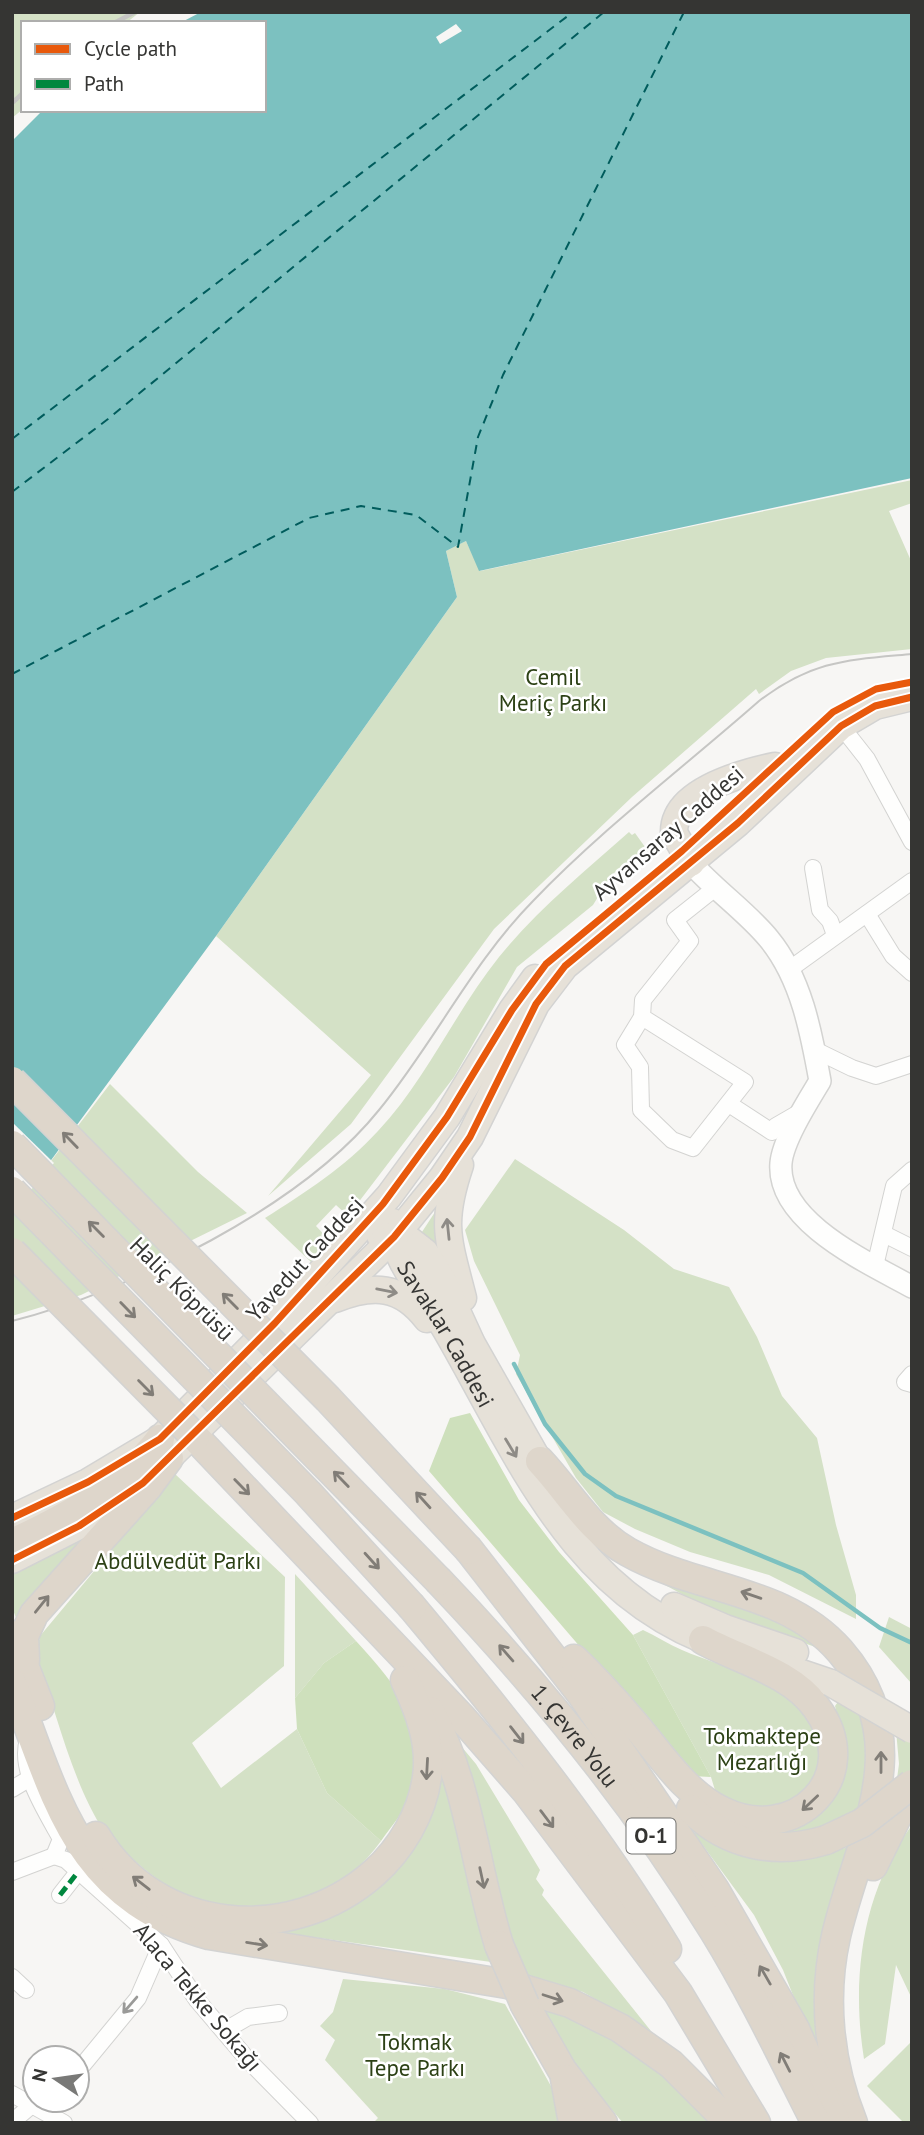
<svg xmlns="http://www.w3.org/2000/svg" width="924" height="2135" font-family="'PT Sans',sans-serif">
<rect width="100%" height="100%" fill="#f7f6f4"/>
<g fill="#d4e1c6">
<polygon points="12,12 140,12 126,23 23,23 23,109 12,118"/>
<polygon points="912,480 912,503 889,511 912,563 912,649 826,658 791,671 759,694 756,689 632,797 494,929 351,1124 268,1196 371,1075 216,936 457,597 446,551 466,541 480,571"/>
<path d="M629,832L632,835L635,833L650,854L612,874L593,905L517,967L454,1077L348,1216L336,1205L316,1226L331,1242L311,1262L265,1218C306,1192 345,1167 378,1131C426,1080 455,1012 499,957C537,910 584,872 629,832Z"/>
<polygon points="110,1084 198,1172 247,1213 81,1295 12,1316 12,1212"/>
<polygon points="515,1159 624,1230 674,1269 729,1287 757,1337 782,1396 817,1438 836,1525 856,1595 856,1619 769,1575 690,1552 635,1529 603,1512 576,1478 516,1374 520,1355 474,1261 465,1230"/>
<polygon points="437,1209 449,1274 420,1235"/>
<path d="M175,1474L285,1577L284,1666L192,1743L221,1788L297,1729L327,1793L381,1841C320,1926 213,1932 136,1862C126,1853 113,1844 105,1833C72,1783 56,1711 36,1654L40,1636Z"/>
<polygon points="95,1530 22,1609 16,1618 12,1607 12,1574"/>
<polygon points="295,1574 356,1641 324,1663 295,1698"/>
<polygon points="666,1581 763,1608 821,1649 713,1611 665,1585"/>
<polygon points="889,1617 912,1629 912,1684 879,1647"/>
<path d="M643,1630C656,1636 668,1644 682,1650C723,1668 795,1682 816,1727C825,1745 819,1766 814,1785L770,1813L718,1800L711,1777L633,1635Z"/>
<polygon points="840,1699 863,1711 866,1770 859,1813 813,1837 747,1831 779,1831 845,1747 835,1706"/>
<polygon points="896,1730 912,1741 912,1774 896,1786 899,1764"/>
<polygon points="451,1734 476,1764 540,1870 536,1879 544,1890 542,1895 651,2031 583,1992 524,1974 505,1926"/>
<polygon points="438,1754 491,1962 269,1931 363,1894"/>
<path d="M912,1825V1999L896,1965L885,2044L864,2059C851,1979 862,1891 912,1825Z"/>
<polygon points="693,1832 721,1843 823,1855 848,1847 820,1948 829,2086 783,1970 754,1915"/>
<polygon points="343,1979 445,1989 505,2004 556,2095 564,2123 373,2123 378,2118 325,2060 335,2040 320,2026 333,2012"/>
<polygon points="534,2001 578,2015 656,2064 714,2123 623,2123 564,2053"/>
<polygon points="912,2041 912,2122 904,2123 867,2086"/>
</g>
<g fill="#cee0bc">
<polygon points="470,1413 519,1500 559,1552 633,1635 711,1777 691,1776 429,1471 450,1418"/>
<path d="M356,1641C401,1690 439,1736 406,1805C400,1817 389,1829 381,1841L327,1793L297,1729L295,1698L324,1663Z"/>
</g>
<polygon fill="#7cc1c0" points="201,12 912,12 912,478 479,571 466,541 446,551 457,597 216,936 46,1167 12,1208 12,141 43,110 264,110 264,23 180,23"/>
<g fill="#f7f6f4">
<polygon points="456,24 462,31 440,44 436,37"/>
<polygon points="12,1122 54,1163 12,1212"/>
</g>
<g fill="none" stroke-linecap="round" stroke-linejoin="round">
<polyline stroke="#7cc1c0" stroke-width="4.5" points="514,1364 545,1424 585,1474 616,1496 803,1573 880,1628 912,1643"/>
<g stroke="#005c5c" stroke-width="2" stroke-dasharray="9 7" stroke-linecap="butt">
<polyline points="12,439 573,12"/>
<polyline points="12,492 108,419 604,12"/>
<polyline points="12,674 309,518 361,506 416,515 458,547 478,437 503,375 684,12"/>
</g>
<defs>
<g id="minor">
<polyline points="841,726 867,759 912,842"/>
<polyline points="813,868 820,910 830,921 835,935"/>
<polyline points="867,914 893,956 912,973"/>
<polyline points="790,969 912,881"/>
<polyline points="642,1017 745,1082 693,1148 672,1140 641,1110 640,1067 625,1045 642,1017 643,1000 690,941 675,920 714,889"/>
<polyline points="815,1050 852,1068 876,1076 912,1064"/>
<polyline points="729,1104 772,1132 776,1126 802,1111"/>
<polyline points="884,1234 912,1248"/>
<polyline points="875,1266 894,1186 912,1170"/>
<polyline points="912,1374 905,1382 912,1384"/>
<path d="M28,1740C18,1770 47,1813 61,1839L54,1856L66,1860L161,1945L197,2000L248,2060L310,2123"/>
<polyline points="12,1789 32,1777"/>
<polyline points="12,1872 54,1856"/>
<polyline points="60,1895 78,1872"/>
<polyline points="12,1977 26,1990"/>
<polyline points="224,2031 248,2017 279,2013"/>
<polyline points="77,2072 138,1998 161,1945"/>
<polyline points="12,2094 64,2123"/>
<polyline points="12,2122 32,2105"/>
</g>
<path id="tertiary" d="M691,863C715,890 748,913 769,939C801,978 811,1031 820,1081C808,1101 783,1140 781,1163C776,1222 869,1263 912,1287"/>
<g id="primary">
<path d="M691,863L674,833C673,791 742,773 775,766"/>
<path d="M460,1165C440,1224 448,1239 463,1298"/>
<path id="s1" d="M392,1222C388,1253 430,1302 446,1330C519,1456 572,1597 723,1647"/>
<polyline points="380,1236 407,1238 425,1252 443,1281 472,1344 550,1481"/>
<path d="M335,1299C373,1284 401,1285 427,1319"/>
<polyline points="12,1518 88,1482 160,1439 275,1323 389,1196 447,1117 512,1010 535,978"/>
<polyline points="12,1560 79,1526 143,1483 394,1237 442,1178 470,1137 536,1004 565,966 738,823 841,726 875,706 912,697"/>
<polyline points="674,1606 725,1628 795,1652"/>
<polyline points="760,1659 831,1683"/>
</g>
<g id="trunk">
<polyline points="195,1437 463,1719 526,1791 678,1993 756,2123"/>
<path d="M540,1461C569,1492 590,1531 628,1552C697,1591 785,1588 840,1651C920,1743 859,1837 836,1936C822,1998 829,2064 853,2123"/>
<path d="M12,1543C68,1517 122,1488 160,1439"/>
<polyline points="469,1550 582,1695 715,1890 795,2029 835,2120"/>
<path id="s2" d="M439,1581C542,1689 636,1804 714,1931C752,1993 783,2058 816,2123"/>
<path d="M412,1607C503,1716 593,1827 667,1949"/>
<polyline points="12,1635 40,1706"/>
<path d="M574,1659C595,1679 614,1700 632,1721C659,1752 684,1793 722,1811C795,1847 867,1776 816,1707C791,1672 739,1660 703,1640"/>
<polyline points="25,1660 24,1636 34,1614 147,1488 169,1458"/>
<path d="M12,1683C57,1798 75,1897 209,1935L507,1984L570,2003L620,2028L671,2064L730,2123"/>
<path d="M430,1711C469,1784 475,1867 499,1945"/>
<path d="M691,1809C728,1846 777,1855 826,1840"/>
<path d="M96,1836C156,1935 290,1947 374,1873C401,1849 422,1814 427,1777C432,1743 419,1710 405,1680"/>
<polyline points="873,1866 900,1811 912,1800"/>
<polyline points="525,2005 562,2070 603,2123"/>
<polyline points="565,2079 573,2123"/>
</g>
</defs>
<use href="#minor" stroke="#d3d3d1" stroke-width="18"/>
<use href="#tertiary" stroke="#d3d3d1" stroke-width="24"/>
<use href="#primary" stroke="#d3d3d2" stroke-width="29"/>
<use href="#trunk" stroke="#d3d3d2" stroke-width="31"/>
<use href="#minor" stroke="#fefefd" stroke-width="16"/>
<use href="#tertiary" stroke="#fefefd" stroke-width="21"/>
<use href="#primary" stroke="#e6e1d8" stroke-width="26"/>
<use href="#trunk" stroke="#ded6cb" stroke-width="28"/>
<path stroke="#c6c6c4" stroke-width="2" d="M12,1321C131,1291 302,1206 379,1110C434,1043 472,963 533,901C602,829 684,767 759,701C813,660 847,660 912,654"/>
<g stroke="#c6c6c4" stroke-width="4.5">
<polyline points="114,23 135,12"/>
<polyline points="12,103 23,93"/>
</g>
<defs>
<polyline id="primary-bridge" points="831,1683 912,1730"/>
<g id="trunk-bridge">
<polyline points="12,1081 328,1399 469,1550"/>
<polyline points="12,1145 439,1581"/>
<polyline points="12,1191 308,1493 412,1607"/>
<polyline points="12,1252 195,1437"/>
<polyline points="826,1840 862,1823 912,1784"/>
<polyline points="499,1945 525,2005"/>
</g>
</defs>
<use href="#primary-bridge" stroke="#d3d3d2" stroke-width="29" stroke-linecap="butt"/>
<use href="#trunk-bridge" stroke="#d3d3d2" stroke-width="31" stroke-linecap="butt"/>
<use href="#primary-bridge" stroke="#e6e1d8" stroke-width="26"/>
<use href="#trunk-bridge" stroke="#ded6cb" stroke-width="28"/>
<polyline stroke="#00873e" stroke-width="5" stroke-dasharray="10 5" stroke-linecap="butt" points="60,1895 78,1872"/>
<defs>
<g id="cycleway">
<polyline points="12,1518 88,1482 160,1439 275,1323 383,1204 447,1117 512,1010 546,964 682,851 833,712 876,689 912,682"/>
<polyline points="12,1560 79,1526 143,1483 394,1237 442,1178 470,1137 536,1004 565,966 738,823 841,726 875,706 912,697"/>
</g>
</defs>
<use href="#cycleway" stroke="#fff" stroke-width="11"/>
<use href="#cycleway" stroke="#e8590c" stroke-width="7"/>
</g>
<defs><path id="oneway-shaft" d="M-6 0H5M1.5-3L5.5 0L1.5 3" fill="none" stroke-width="1.6" stroke-linecap="round" stroke-linejoin="round" transform="scale(1.75)"/></defs>
<g stroke="#817d77">
<use href="#oneway-shaft" transform="translate(70 1140) rotate(-134)"/>
<use href="#oneway-shaft" transform="translate(96 1229) rotate(-135)"/>
<use href="#oneway-shaft" transform="translate(230 1301) rotate(-135)"/>
<use href="#oneway-shaft" transform="translate(128 1310) rotate(46)"/>
<use href="#oneway-shaft" transform="translate(146 1388) rotate(45)"/>
<use href="#oneway-shaft" transform="translate(341 1479) rotate(-134)"/>
<use href="#oneway-shaft" transform="translate(242 1487) rotate(46)"/>
<use href="#oneway-shaft" transform="translate(423 1500) rotate(-132)"/>
<use href="#oneway-shaft" transform="translate(372 1561) rotate(48)"/>
<use href="#oneway-shaft" transform="translate(751 1595) rotate(-161)"/>
<use href="#oneway-shaft" transform="translate(42 1604) rotate(-51)"/>
<use href="#oneway-shaft" transform="translate(506 1653) rotate(-131)"/>
<use href="#oneway-shaft" transform="translate(517 1735) rotate(52)"/>
<use href="#oneway-shaft" transform="translate(881 1762) rotate(-90)"/>
<use href="#oneway-shaft" transform="translate(427 1769) rotate(93)"/>
<use href="#oneway-shaft" transform="translate(810 1803) rotate(137)"/>
<use href="#oneway-shaft" transform="translate(547 1819) rotate(53)"/>
<use href="#oneway-shaft" transform="translate(482 1878) rotate(78)"/>
<use href="#oneway-shaft" transform="translate(141 1883) rotate(-142)"/>
<use href="#oneway-shaft" transform="translate(257 1944) rotate(9)"/>
<use href="#oneway-shaft" transform="translate(765 1975) rotate(-120)"/>
<use href="#oneway-shaft" transform="translate(553 1998) rotate(18)"/>
<use href="#oneway-shaft" transform="translate(785 2062) rotate(-117)"/>
</g>
<g stroke="#8e8b86">
<use href="#oneway-shaft" transform="translate(448 1229) rotate(-96)"/>
<use href="#oneway-shaft" transform="translate(387 1291) rotate(11)"/>
<use href="#oneway-shaft" transform="translate(511 1448) rotate(59)"/>
</g>
<use stroke="#9a9a98" href="#oneway-shaft" transform="translate(130 2005) rotate(131)"/>
<g text-anchor="middle" stroke-width="5" stroke-linejoin="round" paint-order="stroke">
<rect fill="#fff" stroke="#727270" stroke-width="2" x="626.5" y="1818.5" width="49" height="35" rx="5"/>
<g font-size="21" font-weight="bold" fill="#353533">
<text x="651" y="1843">O-1</text>
</g>
<g font-size="23" fill="#2c4115" stroke="#fff">
<text x="553" y="685">Cemil<tspan x="553" dy="26">Meriç Parkı</tspan></text>
<text x="178" y="1569">Abdülvedüt Parkı</text>
<text x="762" y="1744">Tokmaktepe<tspan x="762" dy="26">Mezarlığı</tspan></text>
<text x="415" y="2050">Tokmak<tspan x="415" dy="26">Tepe Parkı</tspan></text>
</g>
<g font-size="23" fill="#353533" stroke="#fff">
<text transform="translate(668 833) rotate(-41)" y="8">Ayvansaray Caddesi</text>
<text transform="translate(305 1259) rotate(-47)" y="8">Yavedut Caddesi</text>
<text transform="translate(182 1289) rotate(45)" y="8">Haliç Köprüsü</text>
<text dy="8" stroke="none"><textPath href="#s1" startOffset="126">Savaklar Caddesi</textPath></text>
<text dy="8" stroke="none"><textPath href="#s2" startOffset="206">1. Çevre Yolu</textPath></text>
<text transform="translate(198 1997) rotate(50)" y="8">Alaca Tekke Sokağı</text>
</g>
</g>
<rect width="924" height="2135" fill="none" stroke="#353533" stroke-width="28"/>
<rect x="21" y="21" width="245" height="91" fill="#ffffff" stroke="#aeaead" stroke-width="2"/>
<rect x="35" y="44" width="35" height="10" fill="#e8590c" stroke="#aeaead" stroke-width="2"/>
<text x="84" y="56" font-size="21" fill="#353533">Cycle path</text>
<rect x="35" y="79" width="35" height="10" fill="#00873e" stroke="#aeaead" stroke-width="2"/>
<text x="84" y="91" font-size="21" fill="#353533">Path</text>
<g transform="translate(56 2079) rotate(283)"><circle r="33" fill="#ffffff" stroke="#aeaead" stroke-width="2"/>
<path d="M0-5L12 26L0 18L-12 26Z" fill="#797977"/>
<text y="-10" font-size="19" font-weight="bold" text-anchor="middle" fill="#353533">N</text>
</g>
</svg>
